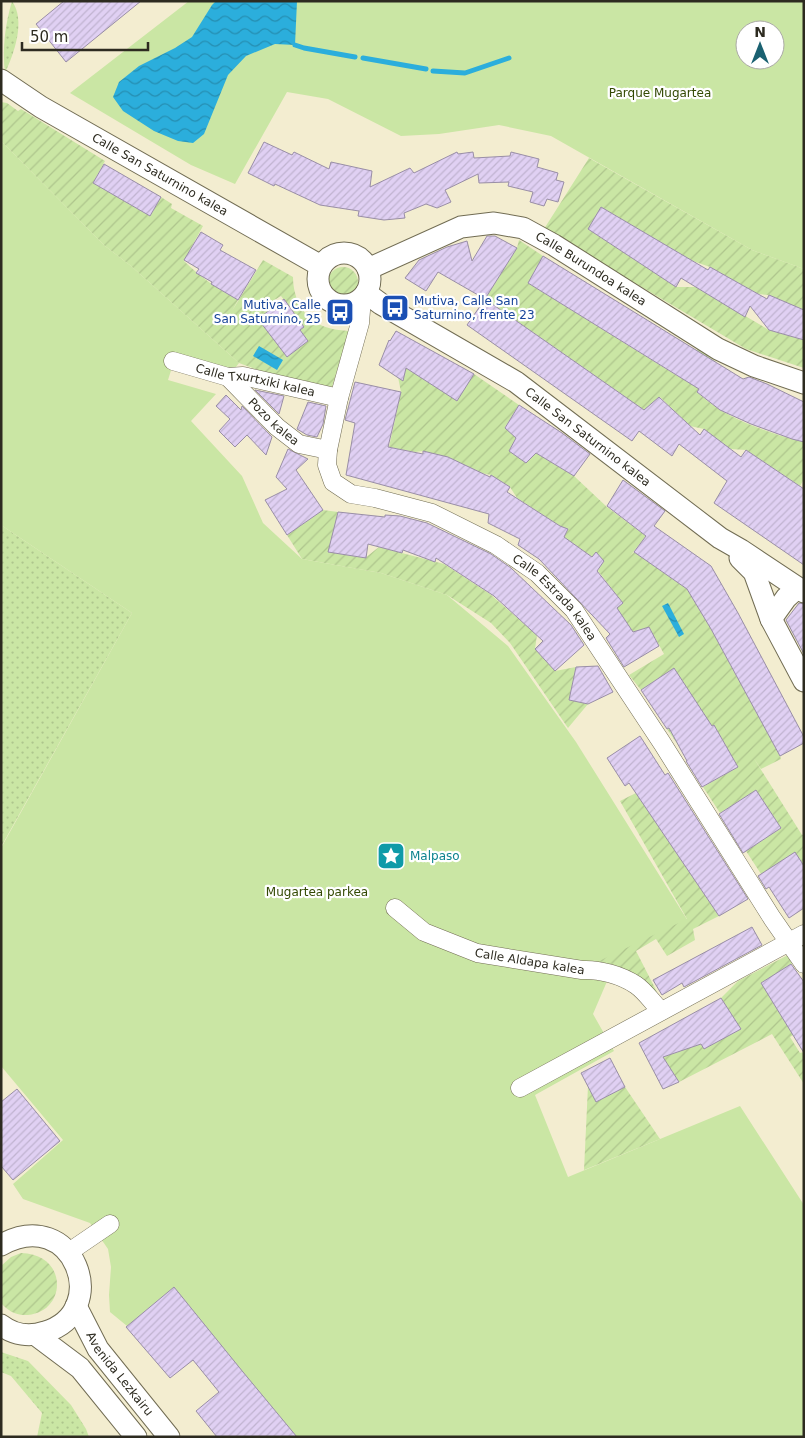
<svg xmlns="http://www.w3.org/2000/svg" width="805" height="1438" font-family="'DejaVu Sans',sans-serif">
<defs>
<pattern id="grass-dots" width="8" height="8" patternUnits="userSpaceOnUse" patternTransform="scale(1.25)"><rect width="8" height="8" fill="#cae6a4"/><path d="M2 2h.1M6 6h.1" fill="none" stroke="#aec58d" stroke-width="1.8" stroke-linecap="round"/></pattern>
<pattern id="garden-furrows" width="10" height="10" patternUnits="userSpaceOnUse" patternTransform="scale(1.25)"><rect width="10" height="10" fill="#cae6a4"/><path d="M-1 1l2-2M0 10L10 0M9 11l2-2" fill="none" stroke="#aec58d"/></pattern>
<pattern id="water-waves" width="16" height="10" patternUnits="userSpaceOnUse" patternTransform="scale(1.25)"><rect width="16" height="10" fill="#2baedc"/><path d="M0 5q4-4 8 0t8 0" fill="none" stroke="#258eb2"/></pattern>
<pattern id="building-hatch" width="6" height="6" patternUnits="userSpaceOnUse" patternTransform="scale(1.25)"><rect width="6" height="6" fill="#e0d0f3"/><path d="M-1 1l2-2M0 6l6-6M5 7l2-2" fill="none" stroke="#c0b3d0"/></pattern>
</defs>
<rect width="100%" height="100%" fill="#f3edd0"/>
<g fill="url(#grass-dots)">
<path d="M12,1C26,21 14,53 5,73C2,49 5,25 12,1Z"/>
<polygon points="1,525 132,613 1,847"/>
<polygon points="1,1352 28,1361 71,1405 86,1429 89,1437 37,1437 42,1413 11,1376 1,1372"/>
</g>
<g fill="#cae6a4" fill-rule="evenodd">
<path d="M189,1H804V269L752,250L551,136L499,125L439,134L401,136L328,99L287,92L235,184L191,165L70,93ZM745,30H775V60H745Z"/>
<polygon points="1,141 105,246 131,266 239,363 228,377 174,361 168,380 216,394 191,421 242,476 263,523 302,559 381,573 447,595 508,646 576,742 688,921 617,958 593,1014 614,1051 535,1095 568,1177 740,1106 804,1205 804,1437 295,1437 173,1288 127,1326 110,1312 109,1295 111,1267 108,1249 90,1223 23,1199 13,1184 63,1140 1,1066 1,848 132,613 1,525"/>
</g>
<g fill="url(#garden-furrows)" fill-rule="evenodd">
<path d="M1,102L7,103L18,111L21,109L105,161L93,183L150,216L161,197L172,204L171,208L203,226L184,261C200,277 218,289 238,300L232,311L263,260L293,277C293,300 305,322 329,328C335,330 342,330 349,331L332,387L272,375L239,363L131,266L105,246L1,141ZM281,296L304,327L300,330L308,341L287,357L258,319L274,307L271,302Z"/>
<polygon points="589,158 752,250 804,269 804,310 769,295 757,294 710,267 690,260 601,207 588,229 676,287 696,287 769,330 804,340 804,368 746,349 544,229"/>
<path d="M519,240L543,256L528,283L679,377L698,348L716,362L697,392C704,398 711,404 719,409C738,422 781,437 804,442V479L800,486L746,450L730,449L704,429L690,426L660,397L644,410L485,299L517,248Z"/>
<circle cx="343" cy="282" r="15"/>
<polygon points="405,367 474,374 519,405 505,427 516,438 509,451 526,463 536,453 574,476 607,507 646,536 630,556 634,552 687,589 711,629 780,756 781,759 761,769 753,757 802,835 804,834 804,866 795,853 761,874 746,851 781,828 756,790 720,813 703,787 738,767 714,725 678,745 667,729 700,708 674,668 641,690 629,675 664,654 649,627 633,632 617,608 623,603 598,571 603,561 596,552 592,557 564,537 568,529 560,526 517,498 510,487 491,475 481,473 445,457 423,451 415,452 389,447 401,392 398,377"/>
<polygon points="323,510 338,512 329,552 365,558 379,547 444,564 490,594 537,635 535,649 555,671 576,667 569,700 588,704 568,728 510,643 491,623 447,595 381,573 302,559 287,535"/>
<polygon points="636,793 719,916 693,929 695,940 667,956 656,939 636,951 657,992 599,961 687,919 620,801"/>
<polygon points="788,955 792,964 761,983 782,1017 804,1028 790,1037 800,1053 804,1052 804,1084 772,1034 679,1082 663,1057 681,1051 693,1032 704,1049 741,1029 721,998 738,981"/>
<polygon points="588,1086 596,1102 625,1087 660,1139 584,1170"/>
<path d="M21,1253C70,1254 67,1315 24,1315C15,1315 7,1310 1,1303V1266L11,1257Z"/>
</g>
<g fill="url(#water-waves)">
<polygon points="216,1 297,1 295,45 275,44 246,56 228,75 204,134 193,143 178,141 154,131 123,111 113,97 119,82 139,66 175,48 192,37 212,5"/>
<polygon points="259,346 283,360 277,370 253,356"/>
<polygon points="668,603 684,634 679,637 662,606"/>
</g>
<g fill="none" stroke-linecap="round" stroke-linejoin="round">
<g stroke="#2baedc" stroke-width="5">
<polyline points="295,45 304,48 355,57"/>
<polyline points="363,58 426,69"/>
<polyline points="433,71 465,73 509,58"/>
</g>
</g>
<g fill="url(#building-hatch)" stroke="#998ea6">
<polygon points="64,1 141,1 66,62 36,24"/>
<polygon points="264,142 292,155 294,152 329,169 331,162 372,171 370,187 410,168 414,173 457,152 458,154 473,152 474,158 510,156 511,152 539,159 537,167 558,173 556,180 564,182 558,202 547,199 544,206 530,202 533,192 508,186 509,182 479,183 478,174 445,190 451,202 437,208 426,204 404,213 405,218 384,220 358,216 359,211 320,205 275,184 274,186 248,173"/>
<polygon points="104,164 161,197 150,216 93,183"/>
<polygon points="601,207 708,270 710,267 767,299 769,295 804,310 804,340 769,330 750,306 745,317 681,278 676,287 588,229"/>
<polygon points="201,232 223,245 220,250 256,270 238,300 211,284 212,282 196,273 199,269 184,260"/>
<polygon points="487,236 495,236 517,248 485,299 438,272 426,291 405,278 419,260 447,247 467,241 472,261"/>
<polygon points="543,256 743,379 749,377 767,384 804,402 804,442 792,439 751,424 720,410 697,392 699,389 528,283"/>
<polygon points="284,299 304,327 300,330 308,341 287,357 258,319"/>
<polygon points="485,299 644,410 659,397 700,435 704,429 741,457 746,450 804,489 804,565 714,503 727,481 679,444 672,456 639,431 632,441 467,325"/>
<polygon points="396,331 474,374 457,401 406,368 403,381 379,365 389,340 390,341"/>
<polygon points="355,382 401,392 388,447 423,454 423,451 448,457 490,477 491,475 510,487 507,492 560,526 568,529 564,537 592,557 596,552 604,561 597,571 623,603 617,608 633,632 649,627 659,646 624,667 606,638 610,634 539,559 518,545 520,539 488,523 489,514 346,475 355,423 345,420"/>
<polygon points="255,390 284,396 279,414"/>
<polygon points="226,395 241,410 242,406 272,437 266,455 247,435 235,447 219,431 230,419 216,406"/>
<polygon points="308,402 326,406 323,424 317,437 307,435 297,429"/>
<polygon points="519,405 562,433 590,454 574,476 536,453 526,463 509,451 516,438 505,428"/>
<polygon points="288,449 308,459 296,470 323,510 287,535 265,500 287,489 276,477"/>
<polygon points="623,480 665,511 654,526 711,566 738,613 804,737 804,743 780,756 711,629 687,589 634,552 646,536 607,506"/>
<polygon points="338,512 385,517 385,515 400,516 427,523 491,554 511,568 571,625 584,645 555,671 535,649 543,641 494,596 436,558 435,562 403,550 402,553 368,544 366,558 328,552"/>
<polygon points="799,603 804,604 804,654 786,620"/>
<polygon points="598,666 613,692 588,704 569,700 576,667"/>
<polygon points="674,668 712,726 714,725 738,767 702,787 686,761 687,761 669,728 667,729 641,690"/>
<polygon points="640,736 665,775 668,773 748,899 719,916 629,783 625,786 607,758"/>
<polygon points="756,790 781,828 743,853 719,814"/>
<polygon points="795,852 804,866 804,908 789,918 769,887 766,889 758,876"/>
<polygon points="752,927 762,945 684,987 682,983 662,995 653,980"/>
<polygon points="791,964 804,982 804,1053 761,983"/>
<polygon points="721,998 741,1029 704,1049 701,1044 663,1057 679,1082 663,1089 639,1043"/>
<polygon points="610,1058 625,1087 596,1102 581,1073"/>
<polygon points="17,1089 60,1141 13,1180 1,1166 1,1102"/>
<polygon points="174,1287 243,1372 297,1437 217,1437 196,1411 219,1392 193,1360 170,1378 126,1327"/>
</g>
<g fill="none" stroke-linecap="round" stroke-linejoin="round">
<defs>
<g id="minor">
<path id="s1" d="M362,298L360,323L339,398L328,450L327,465L333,482L351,494L375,498L432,513L496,545L537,573L574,610L662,743L772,918L804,964"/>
<path id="s2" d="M173,361L228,377L243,376L339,398"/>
<path id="s3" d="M228,377L277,427L299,444L328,450"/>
<path id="s4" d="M395,908L424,932L477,953L582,970C599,969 621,975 636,985C645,991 653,1003 661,1011"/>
<polyline points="520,1088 804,934"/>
<polyline points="69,1252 110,1224"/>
</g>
<g id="tertiary">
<path id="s5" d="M1,80L41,107L321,266"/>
<circle cx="344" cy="279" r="26"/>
<path id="s6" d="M368,269L461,227L494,223L523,228L554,245L718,349L754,366L804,383"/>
<path id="s7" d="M366,293L381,304L516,382L720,538L741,550L804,592"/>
<polyline points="740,558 754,572 771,619 804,681"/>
<polyline points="771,619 786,598 797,588"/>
<path d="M1,1245C74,1204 113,1312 45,1332C30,1337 14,1335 1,1325"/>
<path id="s8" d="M76,1306L98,1349L169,1437"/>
<polyline points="36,1335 80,1368 136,1437"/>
</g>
</defs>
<use href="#minor" stroke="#716c53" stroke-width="19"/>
<use href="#tertiary" stroke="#716c53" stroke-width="23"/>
<use href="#minor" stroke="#fff" stroke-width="18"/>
<use href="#tertiary" stroke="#fff" stroke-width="21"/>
</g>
<defs>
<symbol id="bus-square" viewBox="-11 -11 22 22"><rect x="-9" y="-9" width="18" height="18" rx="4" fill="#1a4fb4" stroke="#fff"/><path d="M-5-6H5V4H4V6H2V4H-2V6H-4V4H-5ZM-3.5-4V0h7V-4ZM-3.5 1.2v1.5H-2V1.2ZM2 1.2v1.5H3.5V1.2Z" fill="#fff"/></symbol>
<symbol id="sight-square" viewBox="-11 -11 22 22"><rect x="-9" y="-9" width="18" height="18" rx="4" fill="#0f9aa8" stroke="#fff"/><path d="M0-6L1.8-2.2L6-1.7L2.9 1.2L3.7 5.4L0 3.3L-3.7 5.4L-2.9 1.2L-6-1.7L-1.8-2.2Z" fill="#fff"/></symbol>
</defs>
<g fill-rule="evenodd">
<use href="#bus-square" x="379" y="292" width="32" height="32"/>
<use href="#bus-square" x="324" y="296" width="32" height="32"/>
<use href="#sight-square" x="375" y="840" width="32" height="32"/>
</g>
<g text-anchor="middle" stroke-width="4.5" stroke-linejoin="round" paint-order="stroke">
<g font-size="12" fill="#334903" stroke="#fff">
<text x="660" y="97">Parque Mugartea</text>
<text x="317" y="896">Mugartea parkea</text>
</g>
<g font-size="12" fill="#2d2b20" stroke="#fff">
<text dy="4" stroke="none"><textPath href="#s5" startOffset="185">Calle San Saturnino kalea</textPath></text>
<text dy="4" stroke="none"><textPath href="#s6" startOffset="244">Calle Burundoa kalea</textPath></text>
<text dy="4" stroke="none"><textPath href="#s2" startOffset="85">Calle Txurtxiki kalea</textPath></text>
<text dy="4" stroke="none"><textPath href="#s3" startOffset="64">Pozo kalea</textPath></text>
<text dy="4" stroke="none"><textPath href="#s7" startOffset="265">Calle San Saturnino kalea</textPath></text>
<text dy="4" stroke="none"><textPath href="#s1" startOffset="445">Calle Estrada kalea</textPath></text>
<text dy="4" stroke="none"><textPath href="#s4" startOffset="148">Calle Aldapa kalea</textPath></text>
<text dy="4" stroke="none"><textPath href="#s8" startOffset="81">Avenida Lezkairu</textPath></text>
</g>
<g font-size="12" fill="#164399" stroke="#fff" text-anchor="start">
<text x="414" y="305">Mutiva, Calle San<tspan x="414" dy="14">Saturnino, frente 23</tspan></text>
<text x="321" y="309" text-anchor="end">Mutiva, Calle<tspan x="321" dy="14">San Saturnino, 25</tspan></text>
</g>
<g font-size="12" fill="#0d838f" stroke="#fff" text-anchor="start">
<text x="410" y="860">Malpaso</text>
</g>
</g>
<rect width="805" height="1438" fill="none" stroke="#2d2b20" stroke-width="5"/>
<g transform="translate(760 45)"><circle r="24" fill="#ffffff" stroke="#abaaa6"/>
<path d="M0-4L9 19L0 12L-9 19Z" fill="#1a6171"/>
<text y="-8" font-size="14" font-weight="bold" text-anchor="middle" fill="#2d2b20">N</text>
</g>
<path d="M22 42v8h126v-8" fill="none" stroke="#2d2b20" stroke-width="2.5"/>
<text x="30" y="42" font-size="15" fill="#2d2b20" stroke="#ffffff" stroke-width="4" paint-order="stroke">50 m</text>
</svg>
